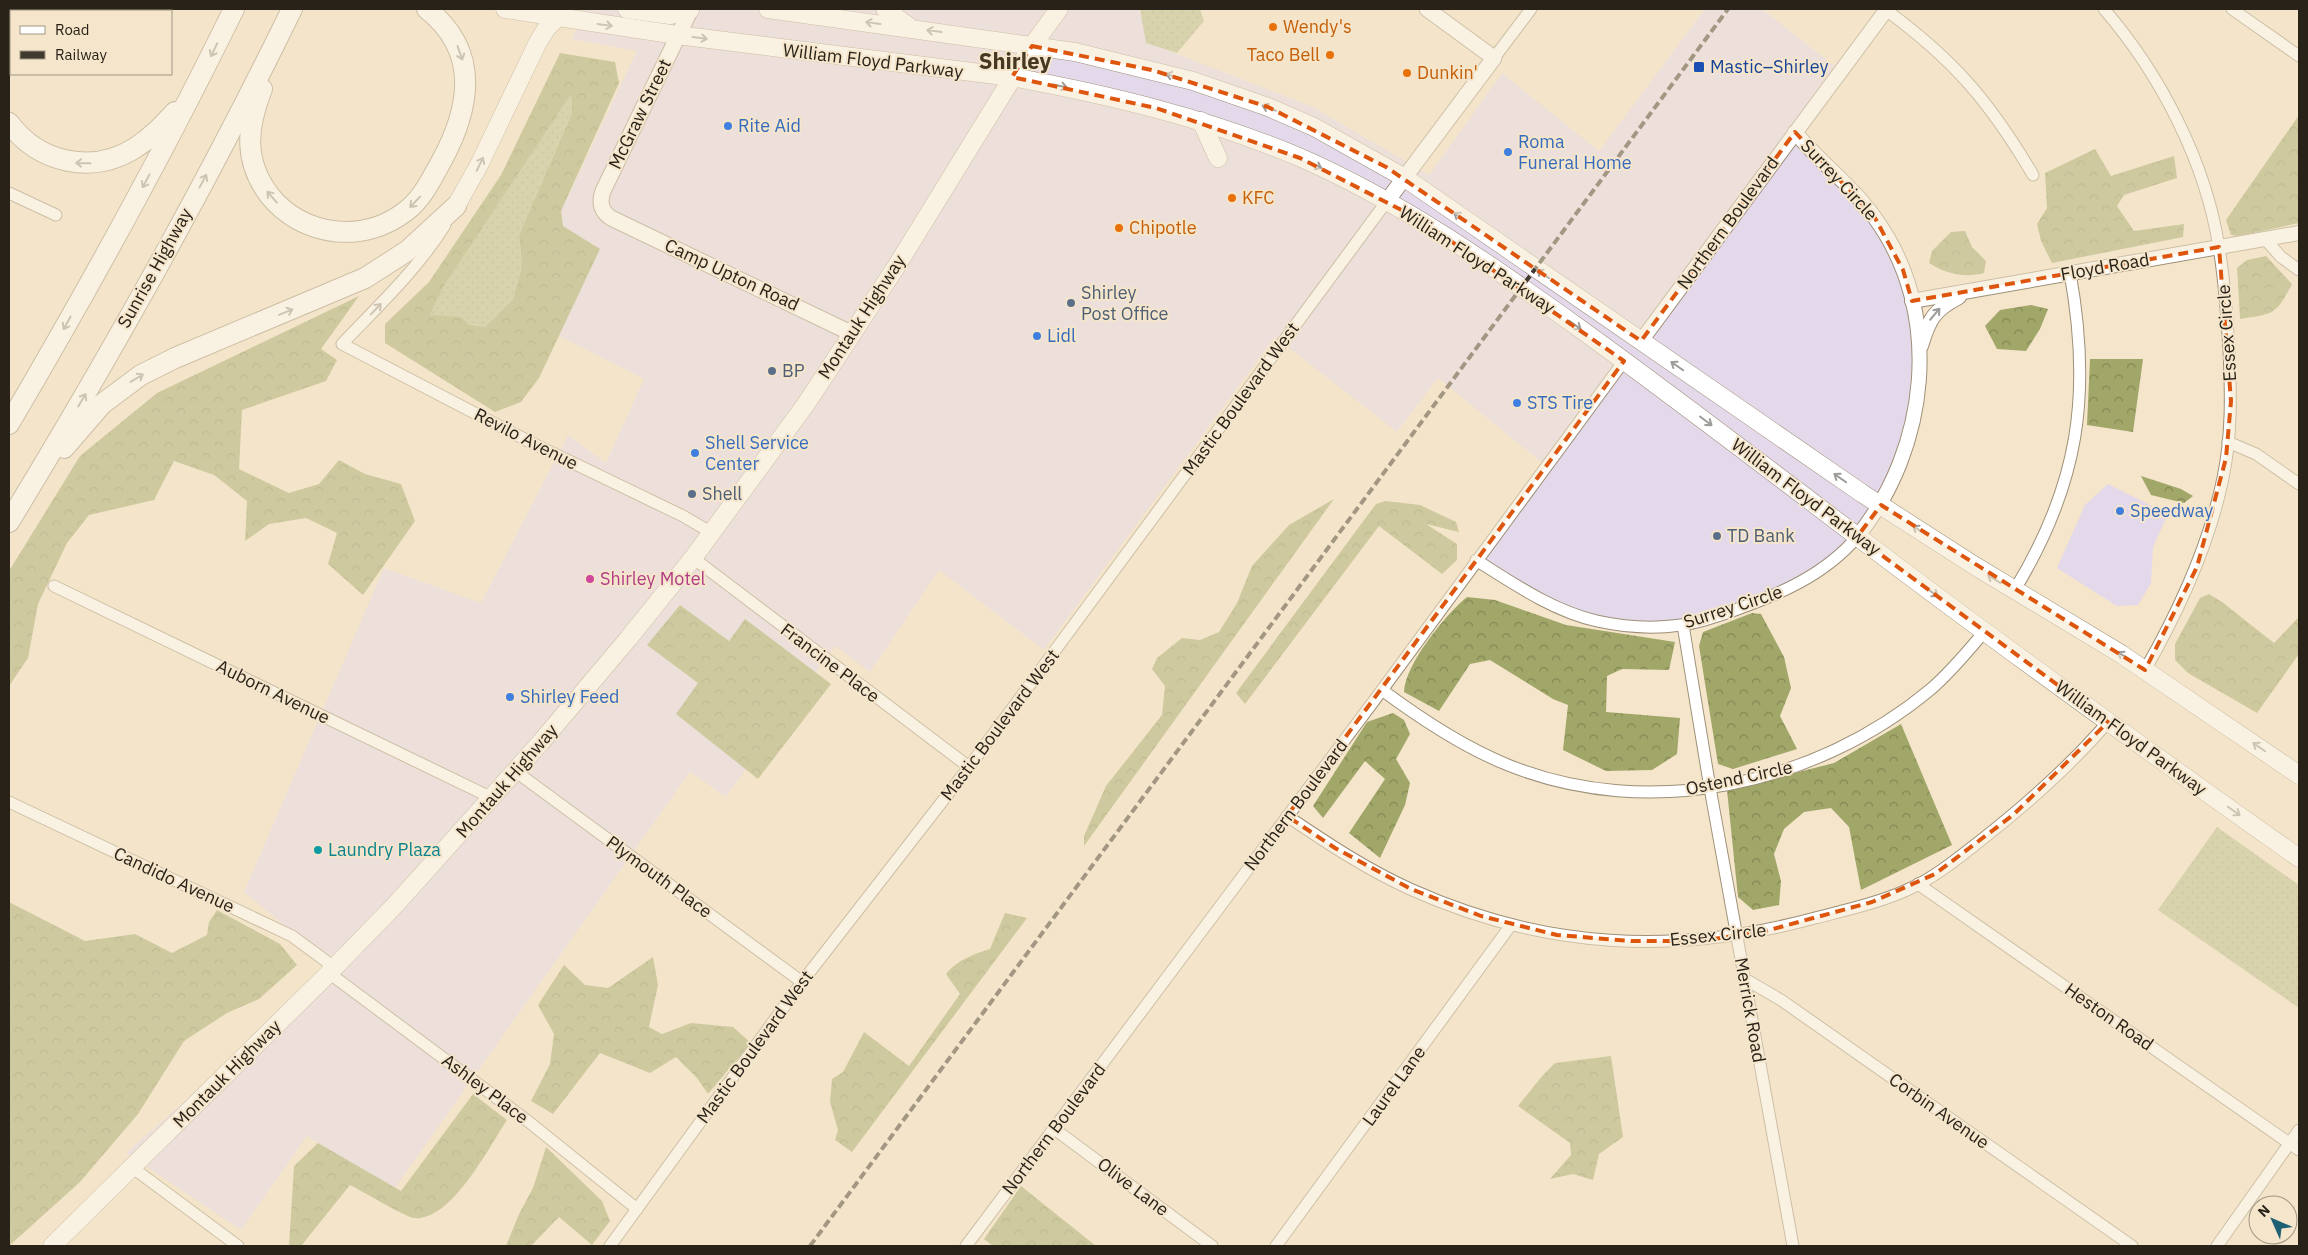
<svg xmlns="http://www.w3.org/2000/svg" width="2308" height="1255" font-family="'IBM Plex Sans',sans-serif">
<defs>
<pattern id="grass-dots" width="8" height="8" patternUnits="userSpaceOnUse" patternTransform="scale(1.25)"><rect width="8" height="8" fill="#b7bc89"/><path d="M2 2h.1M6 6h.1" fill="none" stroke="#9da176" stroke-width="1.8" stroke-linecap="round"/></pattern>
<pattern id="forest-crowns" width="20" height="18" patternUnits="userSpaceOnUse" patternTransform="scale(1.25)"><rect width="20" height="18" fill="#a1a768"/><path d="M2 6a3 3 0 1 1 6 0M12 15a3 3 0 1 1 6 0" fill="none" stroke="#838855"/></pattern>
</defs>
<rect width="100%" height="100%" fill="#f4e5cb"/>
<g fill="#e4d8eb">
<polygon points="586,9 1138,9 1157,46 1313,107 1429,175 1502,73 1599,151 1705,9 1762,9 1841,71 1795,132 1875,218 1912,301 1914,418 1865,527 1803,580 1683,625 1580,616 1476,560 1546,466 1438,378 1397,432 1275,337 1044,650 939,570 870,672 835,646 726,797 690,772 392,1192 307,1136 241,1230 126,1153 329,973 334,966 244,892 384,568 481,603 568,435 606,463 644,379 559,336 595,244 552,230 637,51 572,39"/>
<polygon points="2108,484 2168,514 2153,547 2151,583 2138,605 2117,606 2057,568 2085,505"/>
</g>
<g fill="url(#grass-dots)">
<polygon points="1140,9 1200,9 1204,21 1177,53 1146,43"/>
<polygon points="571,93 572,113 519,235 522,266 513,299 485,327 430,315 444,286"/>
<polygon points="2217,827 2299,885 2299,1008 2158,910"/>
</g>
<g fill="url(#forest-crowns)" fill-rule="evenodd">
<path d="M560,53L615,62L619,83L561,211L563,226L600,249L539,378L521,402L495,412L385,343V324L429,282L501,175ZM571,94L572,113L519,235L522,266L513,299L485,327L469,324L461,317L430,315L444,286Z"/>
<polygon points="2299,115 2299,223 2239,236 2231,235 2226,220"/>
<polygon points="2095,149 2111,176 2174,156 2177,178 2124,195 2117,206 2134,231 2184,224 2183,237 2052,263 2041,241 2037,224 2047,208 2045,173"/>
<path d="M1965,231L1972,247L1986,261L1984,273C1964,278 1946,274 1929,263L1932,251L1951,232Z"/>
<path d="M2266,256L2292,284C2276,315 2274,314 2240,319L2237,268L2247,260Z"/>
<polygon points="359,296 321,349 337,360 326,381 242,410 239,469 289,493 319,484 339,460 365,474 401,484 415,521 363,595 328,564 337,533 306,518 269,524 245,541 247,501 214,475 174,461 154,500 89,515 67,543 38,604 28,658 9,686 9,571 80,456 157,393"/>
<polygon points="2031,305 2048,309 2040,329 2026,351 1997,349 1985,326 2000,310"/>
<polygon points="2090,359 2143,359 2133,432 2087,425"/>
<polygon points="2141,476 2181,489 2193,496 2184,503 2151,495"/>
<polygon points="1334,499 1084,846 1084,836 1106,786 1162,715 1165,686 1152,669 1157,658 1182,638 1200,640 1219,632 1237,603 1252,566 1289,525"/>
<polygon points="1386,501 1420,505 1456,522 1459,532 1426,524 1457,544 1457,560 1442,574 1379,526 1245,704 1236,693 1376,504"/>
<polygon points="2209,594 2222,602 2274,643 2298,618 2299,619 2299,654 2257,713 2188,673 2175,660 2175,644 2200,598"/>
<path d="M1467,597L1495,600L1566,625L1675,642L1669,670L1622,669L1607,676L1606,712L1680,718L1677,754L1652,770L1606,771L1563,750L1568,705L1553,699L1490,660L1470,664L1439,711L1404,692C1405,664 1446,614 1467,597Z"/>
<polygon points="680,605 729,641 745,619 831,684 758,779 676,714 698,683 647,645"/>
<polygon points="1752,613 1761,614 1784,657 1791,688 1780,716 1797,749 1733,769 1718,764 1699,646 1703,632"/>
<polygon points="1393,713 1404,720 1410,734 1396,759 1410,783 1405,805 1380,858 1349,833 1385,779 1365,761 1323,818 1313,806 1367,722"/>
<polygon points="1901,724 1952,845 1861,890 1849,827 1831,808 1804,812 1784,829 1774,854 1781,881 1779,905 1753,910 1738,897 1727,790 1834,763"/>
<polygon points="9,902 85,941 135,934 172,953 207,935 209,922 217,910 280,944 297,965 259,999 227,1013 184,1041 138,1114 80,1182 9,1246"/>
<path d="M1005,913L1027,918L852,1152L835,1140L838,1130L830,1102L832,1079L843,1072L864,1032L909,1066L960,994L946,974C957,960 974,954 990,949Z"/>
<polygon points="653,957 658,985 649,1027 662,1034 691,1023 733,1027 751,1043 708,1094 697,1078 676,1057 650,1073 600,1053 553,1114 531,1101 550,1064 554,1034 538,1005 564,965 585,985 608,988"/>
<polygon points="1611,1056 1623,1137 1599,1154 1593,1180 1573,1174 1550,1179 1571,1155 1570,1143 1518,1106 1543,1075 1555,1063"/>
<path d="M473,1094L507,1120C489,1147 451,1222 414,1218C405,1217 362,1191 350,1185L301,1246H289L294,1166L318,1143L401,1191Z"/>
<polygon points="546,1147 602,1201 610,1221 592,1245 559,1217 531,1246 506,1246 519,1214 533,1188"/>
<polygon points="1021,1186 1096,1246 993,1246 984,1239"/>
</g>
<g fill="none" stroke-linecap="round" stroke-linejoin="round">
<defs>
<g id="minor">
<path d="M2104,9C2160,74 2206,162 2219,248C2225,282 2227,316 2229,350C2231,393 2232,435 2223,478C2209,546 2180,609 2145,670"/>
<polyline points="2232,9 2299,56"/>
<path d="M1886,10C1954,60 1990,102 2033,175"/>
<polyline points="1494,58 1531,9"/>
<polyline points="9,193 56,215"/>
<path d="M445,225C417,270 378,306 342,344L534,444L683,516L712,533"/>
<polyline points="2265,239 2281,257 2299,270"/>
<polyline points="2228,442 2256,454 2299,484"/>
<polyline points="693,558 969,767"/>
<path d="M1476,560C1514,584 1553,611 1597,621C1624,627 1653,629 1681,625C1698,623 1715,617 1732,611C1778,595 1825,575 1857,537"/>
<polyline points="54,586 492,798"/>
<path d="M2014,591C2079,485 2092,394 2070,273"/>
<polyline points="1683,625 1710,788 1793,1246"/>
<path d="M1382,690C1421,719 1463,747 1508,765C1649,822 1816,785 1931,689C1951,672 1968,651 1985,631"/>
<polyline points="515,771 802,982"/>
<polyline points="9,802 292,936 334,967"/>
<path d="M1287,816C1327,843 1366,869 1410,889C1543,949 1675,956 1815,918C1846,910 1878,903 1907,890C1934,878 1957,859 1980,841C2026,805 2070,766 2108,722"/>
<polyline points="1918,884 2299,1150"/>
<polyline points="329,973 529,1122 637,1209"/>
<polyline points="1745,979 1781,1000 2132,1246"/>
<polyline points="1053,1128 1212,1246"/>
<polyline points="133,1168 238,1246"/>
<polyline points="610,1246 802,982 969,767 1387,201"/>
<polyline points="966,1246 1382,690 1624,361"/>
<polyline points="1276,1246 1511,925"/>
<polyline points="2217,1246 2299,1130"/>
</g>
<g id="tertiary">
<path d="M1795,132C1820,163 1851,184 1875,218C1944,313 1929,448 1857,537"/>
<polyline points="1912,301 2299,233"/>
<polyline points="1641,341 1887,9"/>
<path d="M1921,346C1929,319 1934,310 1959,297"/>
</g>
<g id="secondary">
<path d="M691,9L603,191C599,202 601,211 611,218L853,334"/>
<polyline points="1387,201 1494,58 1427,9"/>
</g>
<polyline id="primary" points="52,1246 329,973 397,903 541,742 628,639 693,558 806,404 896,267 1032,46 1059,9"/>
<g id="trunk">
<path d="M505,9L677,35L1012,77C1110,95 1206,118 1299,157C1400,201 1490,264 1579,328C1672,395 1763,465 1854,534C2000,645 2149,752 2299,858"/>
<polyline points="627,9 670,15 690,10"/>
<polyline points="768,9 1075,52 1193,81 1268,107 1314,127 1405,178 1863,494 1975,566 2121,654 2299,775"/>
<polyline points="885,9 908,26"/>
<polyline points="1201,121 1218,158"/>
<polyline points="456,206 479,165 537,44 546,29 557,18"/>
</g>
<g id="motorway">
<polyline points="9,11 11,9"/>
<path d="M262,89C247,127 243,161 270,196C303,237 364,244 406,211C422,199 431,180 441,162C470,109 481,52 427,9"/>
<path d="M9,123C39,163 92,175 135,148C151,138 163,125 175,112"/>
<path d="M9,424C89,288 165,150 234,9"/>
<polyline points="64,448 102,404 141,375 175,358 365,278 407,251 456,206"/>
<path d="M9,522C110,356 207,184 292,9"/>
</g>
</defs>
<use href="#minor" stroke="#9e9078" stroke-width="13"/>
<use href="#tertiary" stroke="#9e9078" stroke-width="16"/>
<use href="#secondary" stroke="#9e9078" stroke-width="17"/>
<use href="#primary" stroke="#9e9078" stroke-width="19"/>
<use href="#trunk" stroke="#9e9078" stroke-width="19"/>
<use href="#motorway" stroke="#9e9078" stroke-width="22"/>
<use href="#minor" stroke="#fff" stroke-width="11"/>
<use href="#tertiary" stroke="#fff" stroke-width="14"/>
<use href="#secondary" stroke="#fff" stroke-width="15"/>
<use href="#primary" stroke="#fff" stroke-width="18"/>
<use href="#trunk" stroke="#fff" stroke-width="18"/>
<use href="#motorway" stroke="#fff" stroke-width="20"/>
<polyline stroke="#40392e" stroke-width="4" stroke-dasharray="8 4" stroke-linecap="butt" points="810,1246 1728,9"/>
</g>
<defs><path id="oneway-shaft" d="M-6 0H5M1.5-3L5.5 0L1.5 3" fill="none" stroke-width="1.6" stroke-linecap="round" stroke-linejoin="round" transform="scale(1.25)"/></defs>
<g stroke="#9e9c98">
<use href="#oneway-shaft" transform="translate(873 23) rotate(-172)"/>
<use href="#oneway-shaft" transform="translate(605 25) rotate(8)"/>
<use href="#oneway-shaft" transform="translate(934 31) rotate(-172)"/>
<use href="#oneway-shaft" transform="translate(700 38) rotate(7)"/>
<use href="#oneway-shaft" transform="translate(214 50) rotate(116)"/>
<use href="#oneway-shaft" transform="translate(460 53) rotate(70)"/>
<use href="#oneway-shaft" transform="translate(1173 76) rotate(-165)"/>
<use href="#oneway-shaft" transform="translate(1060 86) rotate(11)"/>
<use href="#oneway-shaft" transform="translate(1269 108) rotate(-159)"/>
<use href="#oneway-shaft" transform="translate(83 163) rotate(-179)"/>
<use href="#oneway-shaft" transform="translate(480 164) rotate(-64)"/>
<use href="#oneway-shaft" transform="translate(1315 165) rotate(26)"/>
<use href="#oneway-shaft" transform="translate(146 181) rotate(118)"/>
<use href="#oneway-shaft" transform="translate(203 181) rotate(-62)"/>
<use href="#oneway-shaft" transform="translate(272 197) rotate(-131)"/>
<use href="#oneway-shaft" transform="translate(415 202) rotate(134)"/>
<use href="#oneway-shaft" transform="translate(1460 217) rotate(-145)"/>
<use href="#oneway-shaft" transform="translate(1543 274) rotate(-146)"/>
<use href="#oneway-shaft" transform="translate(376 309) rotate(-46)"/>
<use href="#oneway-shaft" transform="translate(286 312) rotate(-22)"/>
<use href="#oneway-shaft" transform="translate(1935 314) rotate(-50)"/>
<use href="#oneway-shaft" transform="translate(67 323) rotate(119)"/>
<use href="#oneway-shaft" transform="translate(1575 325) rotate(36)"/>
<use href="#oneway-shaft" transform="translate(1677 366) rotate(-145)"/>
<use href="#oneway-shaft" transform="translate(137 378) rotate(-31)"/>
<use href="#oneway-shaft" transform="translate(82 400) rotate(-59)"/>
<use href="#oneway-shaft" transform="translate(1706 421) rotate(37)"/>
<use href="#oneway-shaft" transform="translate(1840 478) rotate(-145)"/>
<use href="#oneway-shaft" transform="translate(1919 530) rotate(-146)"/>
<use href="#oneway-shaft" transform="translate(1994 579) rotate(-148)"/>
<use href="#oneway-shaft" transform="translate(1932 592) rotate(36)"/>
<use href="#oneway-shaft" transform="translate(2124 656) rotate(-147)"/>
<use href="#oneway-shaft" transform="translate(2259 747) rotate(-145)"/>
<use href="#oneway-shaft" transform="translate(2234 811) rotate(35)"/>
</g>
<path d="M0 0H2308V1255H0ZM1032,46L1152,70L1268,107L1386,167L1641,341L1795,132L1875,218L1903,270L1912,301L2219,247L2231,401L2226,458L2197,567L2145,670L1881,505L1857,537L2108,722L2013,815L1935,874L1872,902L1762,932L1699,941H1631L1557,935L1481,916L1411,889L1335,848L1287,816L1624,361L1419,219L1300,158L1156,108L1012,77Z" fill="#f4e5cb" fill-opacity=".55" fill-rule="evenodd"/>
<path fill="none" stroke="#de560d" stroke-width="4" stroke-dasharray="10 6" stroke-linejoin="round" d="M1032,46L1152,70L1268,107L1386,167L1641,341L1795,132L1875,218L1903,270L1912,301L2219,247L2231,401L2226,458L2197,567L2145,670L1881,505L1857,537L2108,722L2013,815L1935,874L1872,902L1762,932L1699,941H1631L1557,935L1481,916L1411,889L1335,848L1287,816L1624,361L1419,219L1300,158L1156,108L1012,77Z"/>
<g fill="#e8710a" stroke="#f4e5cb" stroke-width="2">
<circle cx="1273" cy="27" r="5"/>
<circle cx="1330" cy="55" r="5"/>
<circle cx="1407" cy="73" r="5"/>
<circle cx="1232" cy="198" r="5"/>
<circle cx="1119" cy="228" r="5"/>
</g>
<rect fill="#1a4fb4" stroke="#f4e5cb" stroke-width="2" x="1693" y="61" width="12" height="12" rx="2.5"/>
<g fill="#3f7fe0" stroke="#f4e5cb" stroke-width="2">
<circle cx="728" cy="126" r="5"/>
<circle cx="1508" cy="152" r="5"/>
<circle cx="1037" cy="336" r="5"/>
<circle cx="1517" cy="403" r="5"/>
<circle cx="695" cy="453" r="5"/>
<circle cx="2120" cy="511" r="5"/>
<circle cx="510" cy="697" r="5"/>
</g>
<g fill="#5c6f8a" stroke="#f4e5cb" stroke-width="2">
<circle cx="1071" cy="303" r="5"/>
<circle cx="772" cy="371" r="5"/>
<circle cx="692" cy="494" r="5"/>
<circle cx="1717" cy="536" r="5"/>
</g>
<circle fill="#d1479c" stroke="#f4e5cb" stroke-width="2" cx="590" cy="579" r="5"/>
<circle fill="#0f9aa8" stroke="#f4e5cb" stroke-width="2" cx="318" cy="850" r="5"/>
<g text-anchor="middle" stroke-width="4" stroke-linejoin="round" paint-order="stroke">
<g font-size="18" fill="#c56008" stroke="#f4e5cb" text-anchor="start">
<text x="1283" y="33">Wendy's</text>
<text x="1320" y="61" text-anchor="end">Taco Bell</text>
<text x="1417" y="79">Dunkin'</text>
<text x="1242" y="204">KFC</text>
<text x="1129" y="234">Chipotle</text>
</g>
<g font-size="18" fill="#282219" stroke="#f4e5cb">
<text transform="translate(873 61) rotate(7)" y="6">William Floyd Parkway</text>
<text transform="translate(640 114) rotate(-64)" y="6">McGraw Street</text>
<text transform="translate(1839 180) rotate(47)" y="6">Surrey Circle</text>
<text transform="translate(1728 223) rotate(-54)" y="6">Northern Boulevard</text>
<text transform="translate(1477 260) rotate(33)" y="6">William Floyd Parkway</text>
<text transform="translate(2105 267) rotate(-10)" y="6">Floyd Road</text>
<text transform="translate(155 268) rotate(-61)" y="6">Sunrise Highway</text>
<text transform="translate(732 275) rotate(25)" y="6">Camp Upton Road</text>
<text transform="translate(862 317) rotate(-57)" y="6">Montauk Highway</text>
<text transform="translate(2227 333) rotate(-94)" y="6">Essex Circle</text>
<text transform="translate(1241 399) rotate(-54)" y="6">Mastic Boulevard West</text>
<text transform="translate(526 439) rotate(27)" y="6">Revilo Avenue</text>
<text transform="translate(1806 497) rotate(37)" y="6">William Floyd Parkway</text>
<text transform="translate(1733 607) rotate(-18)" y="6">Surrey Circle</text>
<text transform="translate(830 663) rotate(37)" y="6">Francine Place</text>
<text transform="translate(273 692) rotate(26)" y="6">Auborn Avenue</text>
<text transform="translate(1000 725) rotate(-53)" y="6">Mastic Boulevard West</text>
<text transform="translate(2131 738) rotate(36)" y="6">William Floyd Parkway</text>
<text transform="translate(1739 778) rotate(-12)" y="6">Ostend Circle</text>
<text transform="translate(507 781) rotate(-49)" y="6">Montauk Highway</text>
<text transform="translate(1296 805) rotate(-53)" y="6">Northern Boulevard</text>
<text transform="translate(659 877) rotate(36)" y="6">Plymouth Place</text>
<text transform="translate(174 880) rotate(25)" y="6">Candido Avenue</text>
<text transform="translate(1718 935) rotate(-6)" y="6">Essex Circle</text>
<text transform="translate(1750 1010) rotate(80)" y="6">Merrick Road</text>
<text transform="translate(2109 1017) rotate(35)" y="6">Heston Road</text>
<text transform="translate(755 1047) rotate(-54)" y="6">Mastic Boulevard West</text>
<text transform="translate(227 1074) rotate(-45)" y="6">Montauk Highway</text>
<text transform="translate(1394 1086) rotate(-54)" y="6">Laurel Lane</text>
<text transform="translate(485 1089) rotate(37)" y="6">Ashley Place</text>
<text transform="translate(1939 1111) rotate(35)" y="6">Corbin Avenue</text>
<text transform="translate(1054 1129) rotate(-53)" y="6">Northern Boulevard</text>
<text transform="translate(1133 1187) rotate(37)" y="6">Olive Lane</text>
</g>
<g font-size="18" fill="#164399" stroke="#f4e5cb" text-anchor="start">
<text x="1710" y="73">Mastic–Shirley</text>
</g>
<g font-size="18" fill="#366cbe" stroke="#f4e5cb" text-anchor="start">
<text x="738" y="132">Rite Aid</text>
<text x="1518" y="148">Roma<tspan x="1518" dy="21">Funeral Home</tspan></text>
<text x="1047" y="342">Lidl</text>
<text x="1527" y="409">STS Tire</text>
<text x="705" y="449">Shell Service<tspan x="705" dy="21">Center</tspan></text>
<text x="2130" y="517">Speedway</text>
<text x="520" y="703">Shirley Feed</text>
</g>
<g font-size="18" fill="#4e5e75" stroke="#f4e5cb" text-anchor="start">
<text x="1081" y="299">Shirley<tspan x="1081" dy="21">Post Office</tspan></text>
<text x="782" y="377">BP</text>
<text x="702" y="500">Shell</text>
<text x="1727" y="542">TD Bank</text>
</g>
<g font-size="18" fill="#b23c85" stroke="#f4e5cb" text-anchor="start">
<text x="600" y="585">Shirley Motel</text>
</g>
<g font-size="18" fill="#0d838f" stroke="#f4e5cb" text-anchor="start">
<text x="328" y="856">Laundry Plaza</text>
</g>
<g font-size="22" font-weight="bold" fill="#443823" stroke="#f4e5cb">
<text x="1015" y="69">Shirley</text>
</g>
</g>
<rect width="2308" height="1255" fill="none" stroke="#282219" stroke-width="20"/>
<rect x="10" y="10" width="162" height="65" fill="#f4e5cb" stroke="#a29784"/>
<rect x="20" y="26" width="25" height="8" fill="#ffffff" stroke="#a29784"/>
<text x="55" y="35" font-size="15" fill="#282219">Road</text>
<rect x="20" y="51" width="25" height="8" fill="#40392e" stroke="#a29784"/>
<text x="55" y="60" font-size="15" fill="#282219">Railway</text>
<g transform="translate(2273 1220) rotate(315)"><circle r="24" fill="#f4e5cb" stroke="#a29784"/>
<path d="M0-4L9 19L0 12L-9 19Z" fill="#1e6074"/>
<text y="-8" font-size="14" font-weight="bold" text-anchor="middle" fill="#282219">N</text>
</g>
</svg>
